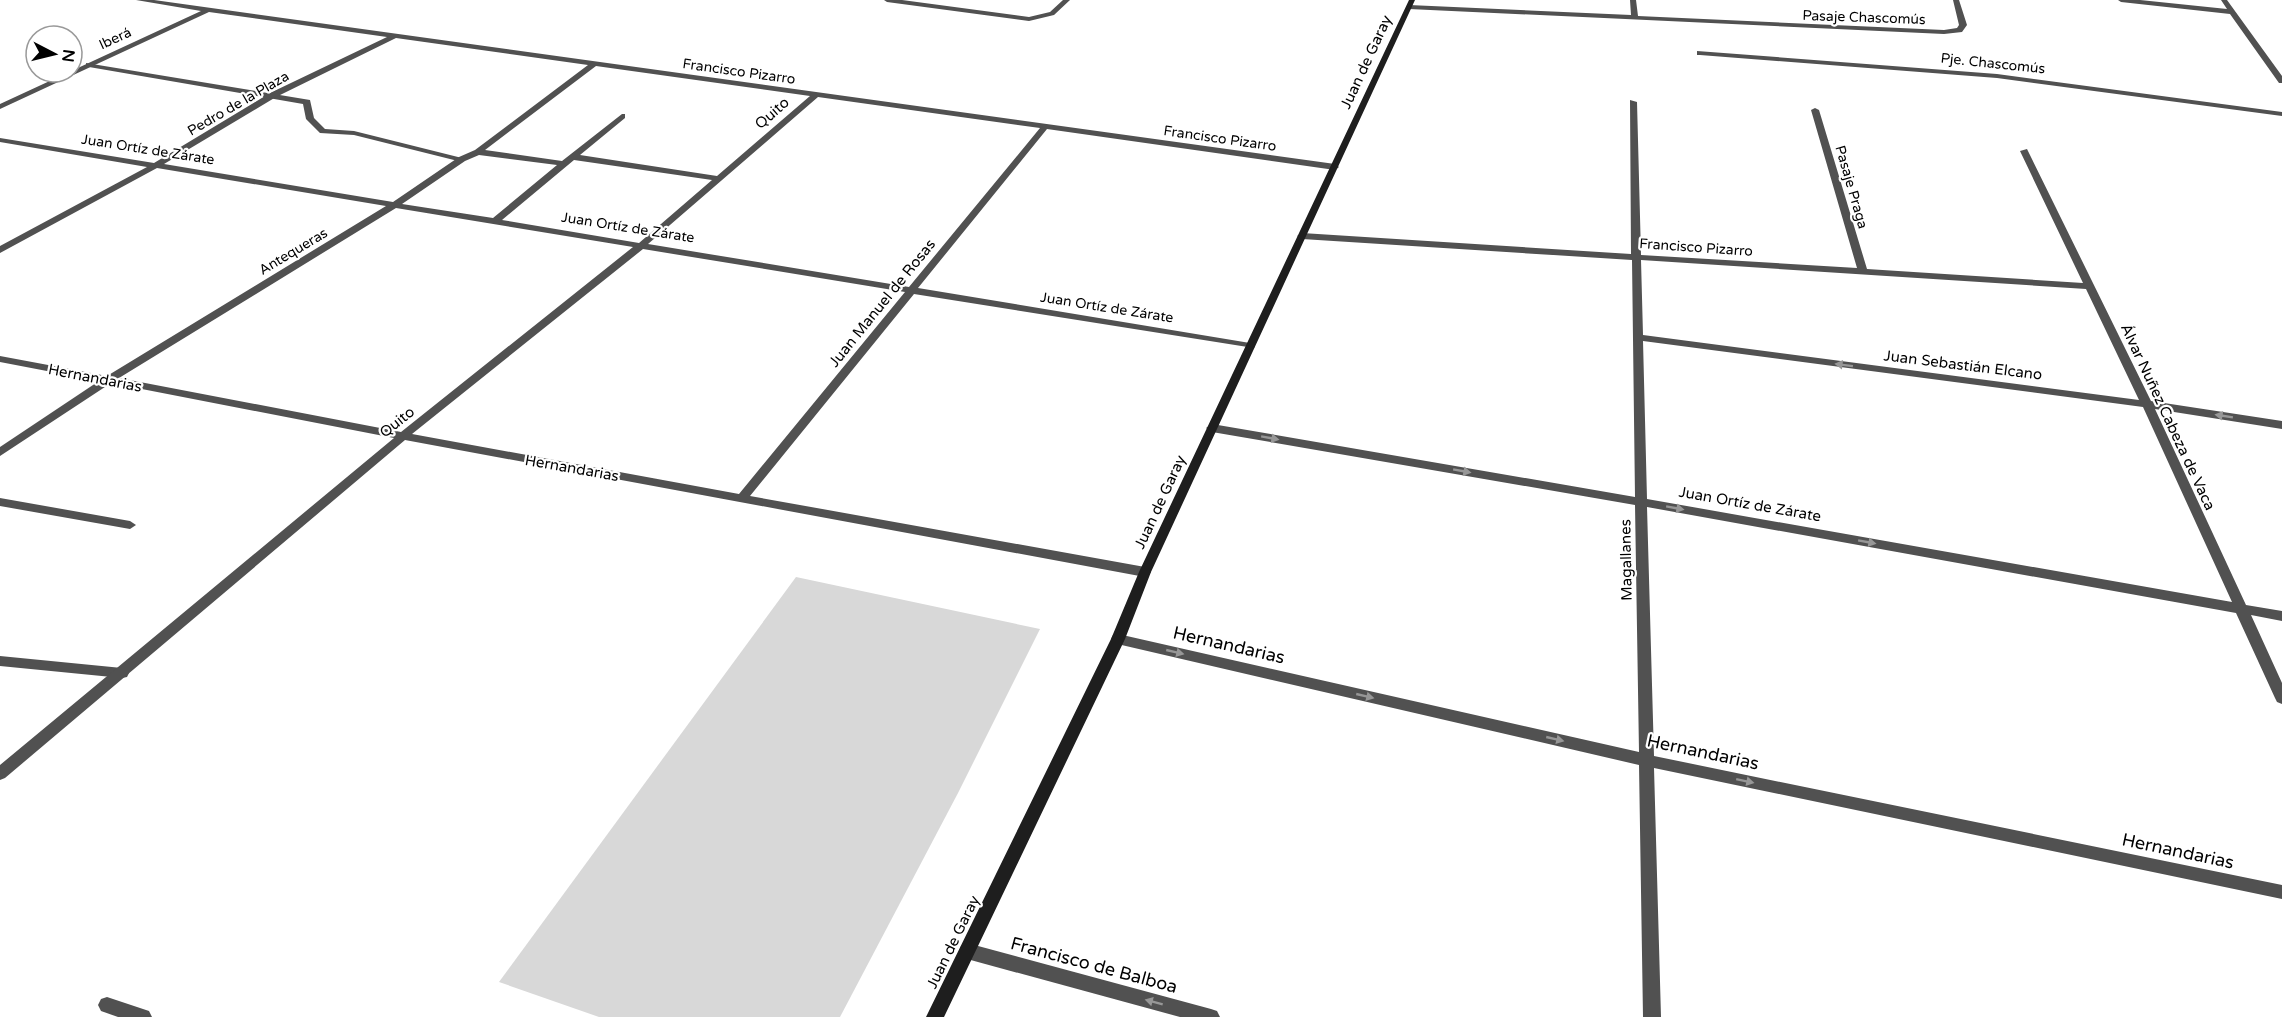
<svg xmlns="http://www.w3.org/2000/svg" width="2282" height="1017" font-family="'Varela Round',sans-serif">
<rect width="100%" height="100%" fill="#fff"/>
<polygon fill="#d8d8d8" points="796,577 1040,629 958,793 840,1017 599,1017 499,982"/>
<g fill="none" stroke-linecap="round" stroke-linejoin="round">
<g fill="#515151" fill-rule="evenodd">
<polygon points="884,0 902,0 1029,17 1050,12 1063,0 1070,0 1054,15 1029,21 887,2"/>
<polygon points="86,63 310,100 314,118 325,129 354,131 466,159 462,162 354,135 320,133 306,119 303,104 89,67 86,67"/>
<polygon points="0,498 130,521 136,525 130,529 0,506"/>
<polygon points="0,656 122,668 127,669 129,673 127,677 122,678 0,666"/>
<polygon points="107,997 149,1011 152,1017 118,1017 101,1011 98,1005 101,999"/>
</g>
<g fill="#515151" fill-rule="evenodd">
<path d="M136,0H154L1335,164L1339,167L1335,170L1047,129L918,288L1250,343L1255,346L1254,348L914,294L750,496L1145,567L1149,569L1151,572L1149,575L1145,577L405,440L5,778L0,780V765L394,438L111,383L0,456V447L99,381L0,362V356L107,376L386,206L157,168L0,253V246L147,167L0,142V138L154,163L270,93L387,37L209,12L0,109V104L201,11ZM396,38L588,65L475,150L459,157L393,202L164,164L276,97ZM596,66L810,96L717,176L580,155L625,118V114H622L562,161L485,150ZM818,97L1040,128L909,287L648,244ZM479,155L557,165L493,218L402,204L465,161ZM574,160L712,180L639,243L502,220ZM396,208L633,247L401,432L119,378ZM643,249L905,292L739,494L412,434Z"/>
<polygon points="1630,0 1636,0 1638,16 1944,30 1957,28 1959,25 1953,0 1959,0 1967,25 1962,32 1944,34 1409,9 1406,7 1409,5 1631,15"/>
<polygon points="2118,0 2140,0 2227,9 2221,0 2227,0 2282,76 2282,83 2279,83 2230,14 2121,2"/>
<polygon points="1697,51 1997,74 2282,112 2282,116 1997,78 1700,55 1697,55"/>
<path d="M1630,100L1637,102L1641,255L1857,268L1811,110L1815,108L1819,110L1867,269L2083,283L2020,151L2027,149L2151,401L2282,421V429L2155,409L2246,605L2282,611V621L2251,615L2282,683V704L2277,702L2275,698L2236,613L1647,507L1654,756L2282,885V899L1654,768L1661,1017H1643L1639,765L1113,643L1111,639L1113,635L1118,634L1639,752L1635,505L1212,432L1206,428L1212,424L1635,497L1632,260L1302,239L1297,236L1302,233L1631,254ZM1641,260L2086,289L2139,400L1643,335ZM1643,341L2143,407L2232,602L1647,499Z"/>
<polygon points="967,943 1211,1009 1217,1011 1220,1017 1180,1017 967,959 961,956 959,951 961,946"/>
</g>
<polygon fill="#1e1e1e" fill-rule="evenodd" points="1409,0 1415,0 1151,572 1125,639 944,1017 926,1017 1111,639 1139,572"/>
</g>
<defs><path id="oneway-solid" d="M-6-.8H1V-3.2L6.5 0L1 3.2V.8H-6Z" transform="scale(1.5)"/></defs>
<g fill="#979797">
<use href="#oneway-solid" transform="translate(1844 365) rotate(-173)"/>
<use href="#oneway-solid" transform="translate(2224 416) rotate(-171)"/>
<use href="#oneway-solid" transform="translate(1270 438) rotate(10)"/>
<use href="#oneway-solid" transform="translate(1462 471) rotate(10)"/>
<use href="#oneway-solid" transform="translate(1675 508) rotate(10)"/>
<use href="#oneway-solid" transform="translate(1867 542) rotate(10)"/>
<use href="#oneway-solid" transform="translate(1175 652) rotate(13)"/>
<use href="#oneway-solid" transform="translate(1365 696) rotate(13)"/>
<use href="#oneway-solid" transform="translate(1555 739) rotate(13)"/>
<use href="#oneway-solid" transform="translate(1745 781) rotate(12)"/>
<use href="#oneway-solid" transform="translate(1154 1002) rotate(-165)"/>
</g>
<g text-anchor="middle" stroke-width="4.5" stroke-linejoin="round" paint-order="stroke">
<g font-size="14" fill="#000" stroke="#fff">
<text transform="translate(1864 17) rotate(2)" y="5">Pasaje Chascomús</text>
<text transform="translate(115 38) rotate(-25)" y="5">Iberá</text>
<text transform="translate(1993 63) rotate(6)" y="5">Pje. Chascomús</text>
<text transform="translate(739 71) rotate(8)" y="5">Francisco Pizarro</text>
<text transform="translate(238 103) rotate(-30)" y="5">Pedro de la Plaza</text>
<text transform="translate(1220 138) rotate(8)" y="5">Francisco Pizarro</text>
<text transform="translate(148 149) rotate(9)" y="5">Juan Ortíz de Zárate</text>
<text transform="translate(1852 187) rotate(74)" y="5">Pasaje Praga</text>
<text transform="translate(628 227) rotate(9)" y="5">Juan Ortíz de Zárate</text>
<text transform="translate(1696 247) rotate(4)" y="5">Francisco Pizarro</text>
<text transform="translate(293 251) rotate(-31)" y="5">Antequeras</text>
<text transform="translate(1107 307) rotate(9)" y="5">Juan Ortíz de Zárate</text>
</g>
<g font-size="15" fill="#000" stroke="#fff">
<text transform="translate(1366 62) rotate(-65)" y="5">Juan de Garay</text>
<text transform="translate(772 113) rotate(-41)" y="5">Quito</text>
<text transform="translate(882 303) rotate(-51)" y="5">Juan Manuel de Rosas</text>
<text transform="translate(1963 365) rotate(7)" y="5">Juan Sebastián Elcano</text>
<text transform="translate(95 378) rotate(11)" y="5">Hernandarias</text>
<text transform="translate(2168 417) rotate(65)" y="5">Álvar Nuñez Cabeza de Vaca</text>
<text transform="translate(397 422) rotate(-39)" y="5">Quito</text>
<text transform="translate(572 468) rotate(10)" y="5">Hernandarias</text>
<text transform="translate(1160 502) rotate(-65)" y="5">Juan de Garay</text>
<text transform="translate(1750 504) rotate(10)" y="5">Juan Ortíz de Zárate</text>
<text transform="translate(1626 560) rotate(-91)" y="5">Magallanes</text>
<text transform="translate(953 942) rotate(-64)" y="5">Juan de Garay</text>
</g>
<g font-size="18" fill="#000" stroke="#fff">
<text transform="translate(1229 645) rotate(13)" y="6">Hernandarias</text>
<text transform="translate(1703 752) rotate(12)" y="6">Hernandarias</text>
<text transform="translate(2178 851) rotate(12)" y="6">Hernandarias</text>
<text transform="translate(1094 965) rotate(15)" y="6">Francisco de Balboa</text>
</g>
</g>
<g transform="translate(54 54) rotate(97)"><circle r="28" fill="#ffffff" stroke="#999999" stroke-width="1.5"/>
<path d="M0-4.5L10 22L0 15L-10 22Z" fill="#000000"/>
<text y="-9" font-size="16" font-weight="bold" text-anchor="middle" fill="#000000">N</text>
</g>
</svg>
